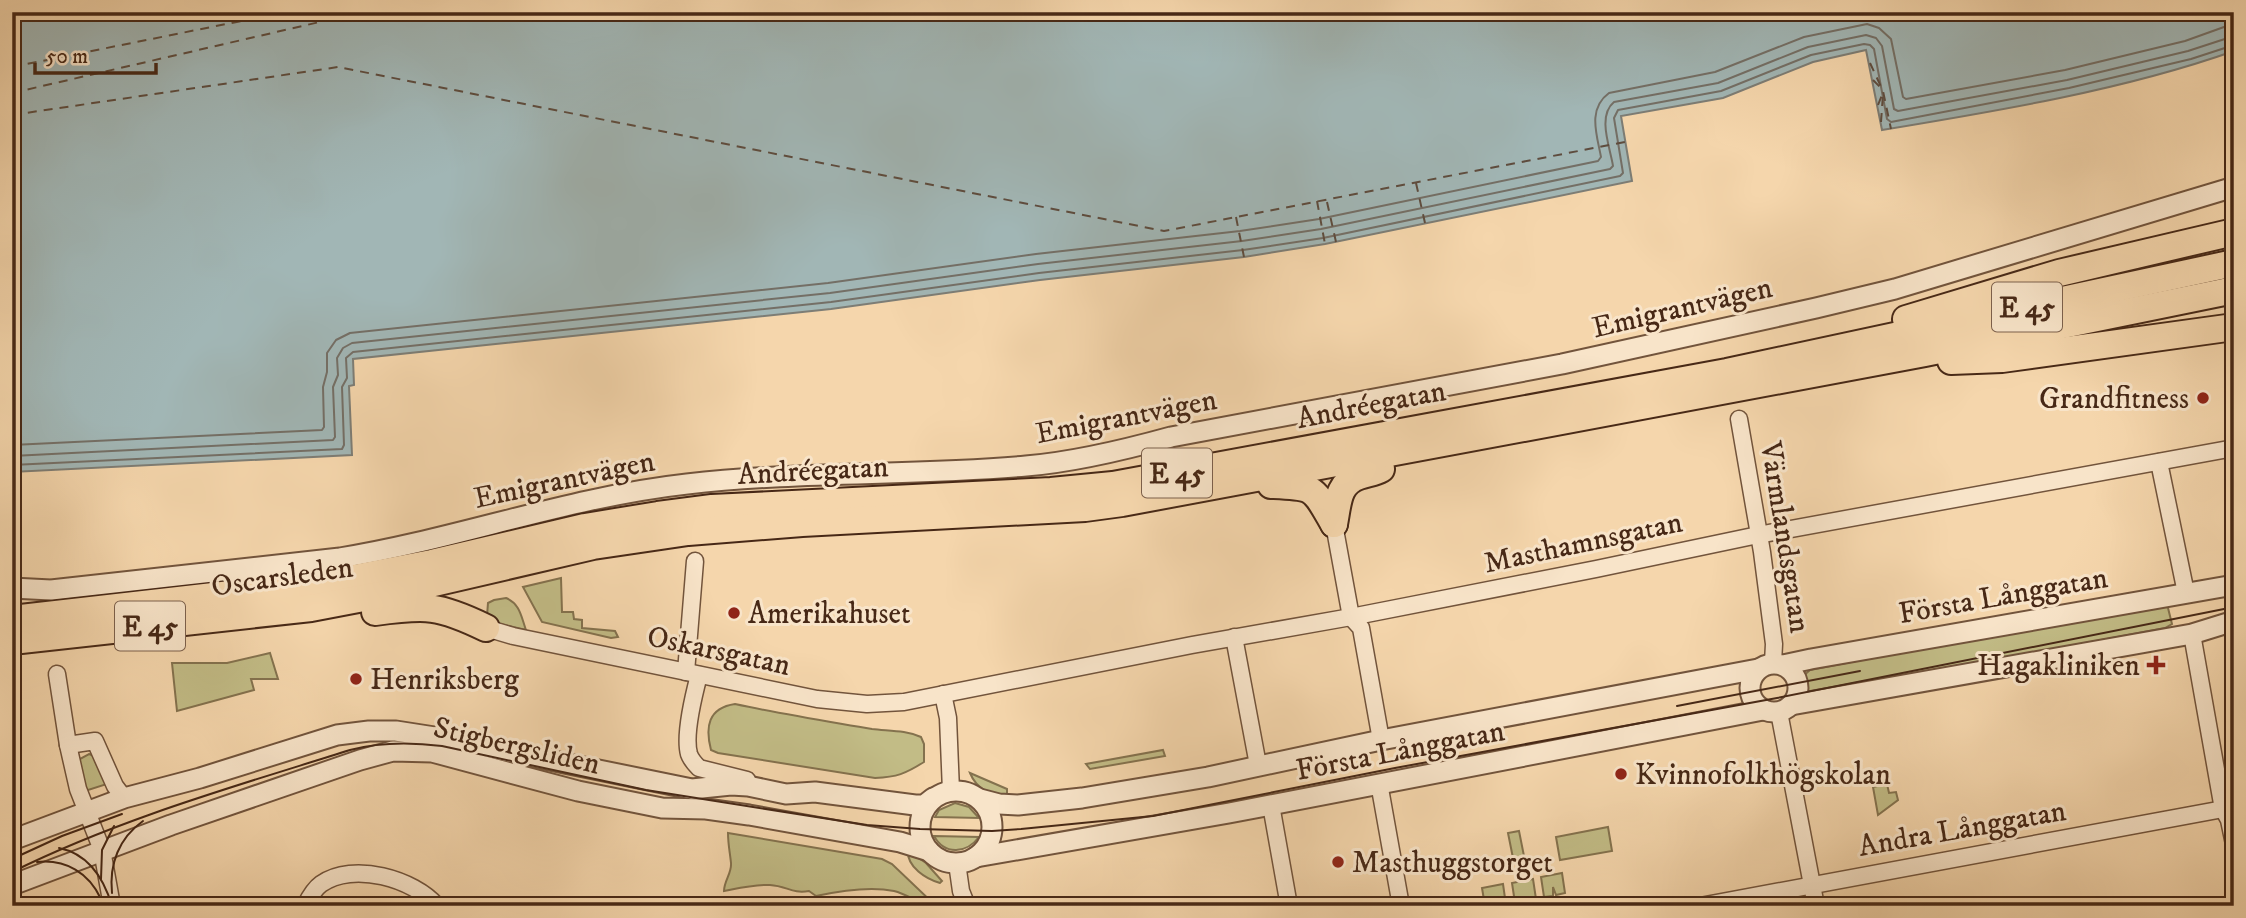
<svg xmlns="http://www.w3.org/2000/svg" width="2246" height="918" font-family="'IM FELL DW Pica',serif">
<rect width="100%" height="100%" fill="#f5d6ac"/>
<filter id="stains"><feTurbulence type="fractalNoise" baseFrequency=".00286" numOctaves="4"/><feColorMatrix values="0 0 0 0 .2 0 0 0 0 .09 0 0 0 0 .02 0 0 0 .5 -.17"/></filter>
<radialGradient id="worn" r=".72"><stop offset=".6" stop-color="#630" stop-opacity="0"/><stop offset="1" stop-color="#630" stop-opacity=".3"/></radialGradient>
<g fill="#c2bc86" stroke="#84724e" stroke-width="2">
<polygon points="561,578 562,612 573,612 574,619 582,620 582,628 615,631 618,637 611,638 542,622 523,587"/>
<path d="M506,598C520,604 521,616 526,630L491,622L487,616L488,603L494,600Z"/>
<polygon points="2152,604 2161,604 2168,608 2172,624 2165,628 1819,693 1811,694 1805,690 1802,677 1810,670"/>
<polygon points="270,653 278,679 251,679 254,690 177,711 172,663 227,663"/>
<path d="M735,704C781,714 826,721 872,729C888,731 906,730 921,737L924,744V762C905,774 897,777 875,778L718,753L711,750C705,727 708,708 735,704Z"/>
<polygon points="1163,750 1165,756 1090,769 1086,764"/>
<polygon points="89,754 94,756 107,784 85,791 78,760"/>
<path d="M970,773L1007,789V798C991,795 977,790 970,773Z"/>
<polygon points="1887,784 1889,793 1896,792 1898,800 1878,815 1873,787"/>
<polygon points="955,803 969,807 979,818 935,817 939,810"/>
<polygon points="1608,827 1612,851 1560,860 1556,837"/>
<polygon points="1519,831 1525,861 1514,863 1508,833"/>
<path d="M728,833L882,859L892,864L936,906C921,906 910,895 894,891C870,886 839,891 816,896L809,891C792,894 787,886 770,885C755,884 739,888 724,891C724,881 732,873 731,863C730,853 728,844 728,833Z"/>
<path d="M934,836L979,837C967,853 945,856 934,836Z"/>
<path d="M908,851L926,863L942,881L940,883C926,879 907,867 908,851Z"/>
<polygon points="1562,873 1565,893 1556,895 1553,887 1553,896 1544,897 1541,877"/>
<polygon points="1533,879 1536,899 1515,903 1512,883"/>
<polygon points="1503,884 1506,905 1485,906 1482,888"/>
</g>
<path fill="#a1b6b5" stroke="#7d7d75" stroke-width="2" d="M12,12H2234V51C2124,90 1997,111 1882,130L1866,50L1813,62L1723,98L1621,116L1632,181L1325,244L1244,257L1040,280L831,309L353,359L354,385L349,386L352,455L12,472Z"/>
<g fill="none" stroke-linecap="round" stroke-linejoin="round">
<g stroke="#746f66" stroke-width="2">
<path d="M12,445L322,430L324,427L323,387L327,372V353L336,340L350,333L828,283L1036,254L1240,231L1319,219L1598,161L1601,157C1597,135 1587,109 1609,93L1715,72L1804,37L1867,24L1879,28L1891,39L1903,97L1906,99L2065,70L2185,41L2224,27L2234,26"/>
<path d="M12,456L333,440L335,437L333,387L338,375L337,358L343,348L352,343L830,293L1038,264L1242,241L1321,229L1610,169L1613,166C1610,147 1597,116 1614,102L1718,83L1808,47L1866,35L1876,38L1882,46L1894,109L1898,111L2067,80L2188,51L2234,36"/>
<polyline points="12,465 342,449 344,445 342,387 347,378 346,358 353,352 831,302 1039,273 1243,250 1323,238 1620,176 1623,173 1614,118 1618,110 1721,91 1811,55 1864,44 1870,45 1874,49 1887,119 1891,122 2069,88 2191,59 2234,45"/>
</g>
<g stroke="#5e4c3e" stroke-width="2" stroke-dasharray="9 7" stroke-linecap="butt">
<polyline points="1870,63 1883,91 1891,129"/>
<polyline points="12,67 286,12"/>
<polyline points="1873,80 1882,89"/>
<polyline points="12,93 363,12"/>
<polyline points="1878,105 1882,95"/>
<polyline points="12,115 338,67 1164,231 1625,142"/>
<polyline points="1881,122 1883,94"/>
<polyline points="1416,183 1425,223"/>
<polyline points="1317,201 1325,244"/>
<polyline points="1327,202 1336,242"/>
<polyline points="1236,217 1244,257"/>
</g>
<defs>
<g id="minor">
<polyline points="1739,419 1762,552 1774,644 1773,663"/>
<polyline points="2159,462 2186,593"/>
<polyline points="1334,524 1351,617 1361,628 1381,740"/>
<polyline points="486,628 513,636 817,699 867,704 904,702 1192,645 1351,617 1596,569 1758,535 2234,448"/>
<polyline points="2192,634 2223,809 2229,820 2234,844"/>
<polyline points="1234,637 1258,765"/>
<polyline points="686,672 695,561"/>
<polyline points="57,674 68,745"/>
<path d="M699,675C694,694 684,736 689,754C691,760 695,764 699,768L747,780"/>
<polyline points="943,694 948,718 951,791"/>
<polyline points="1779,712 1816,906"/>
<polyline points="1379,783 1401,906"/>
<polyline points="1271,805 1289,906"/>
<polyline points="957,863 961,891 967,906"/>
<polyline points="112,906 102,850 78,789 68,745 95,741 115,786 124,798"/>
<path d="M305,906C309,898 314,889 321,884C353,861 414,879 437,906"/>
<polyline points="1700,906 2234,807"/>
</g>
<g id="tertiary">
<path d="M12,588L51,590L340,558C457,539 569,497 687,484C800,471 913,476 1026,466C1075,462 1124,450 1171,437L1562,364L1816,308L1895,289L2234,187"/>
<circle cx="1774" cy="688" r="24"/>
<polyline points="1783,665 1811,659 2234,585"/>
<polyline points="1791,705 2192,634 2234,621"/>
<circle cx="956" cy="827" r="36"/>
<polyline points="980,799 999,804 1018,805 1082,798 1208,777 1381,740 1758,669"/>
<polyline points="12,840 124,798 200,778 337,735 369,731 396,731 441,738 692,789 731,785 748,786 786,794 815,792 915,805 924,805 933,798"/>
<polyline points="976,857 1229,813 1763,710"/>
<polyline points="12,885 171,825 360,760 393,751 432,752 578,791 662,808 706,809 749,815 900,842 929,851"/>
</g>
<g id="trunk">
<polyline points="1906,319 2059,273 2234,232"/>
<polyline points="1951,361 2002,359 2234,327"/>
<path d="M1271,485C1316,487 1312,486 1334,524"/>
<path d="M1334,524C1338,505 1337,483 1359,476C1367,473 1374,473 1381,469"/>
<path d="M375,612C426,605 439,605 486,628"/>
<polyline points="12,619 334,582 432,563 585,527 658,515 712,508 1051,491 1113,485 1727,372 2234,263"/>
<polyline points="12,641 311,608 395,592 593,546 688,532 802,523 1085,508 1122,503 1925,353 2234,290"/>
</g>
</defs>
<use href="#minor" stroke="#72543c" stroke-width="19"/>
<use href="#tertiary" stroke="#72543c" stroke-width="23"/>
<use href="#trunk" stroke="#472816" stroke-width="30"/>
<use href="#minor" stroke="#f8e4c9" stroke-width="16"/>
<use href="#tertiary" stroke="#f8e4c9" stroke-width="19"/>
<use href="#trunk" stroke="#f5d6ac" stroke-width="26"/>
<g stroke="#472816" stroke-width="2">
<polyline points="1677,706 1860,671"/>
<path d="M59,848C89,854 104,879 112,906"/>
<polyline points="12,859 62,836 122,814"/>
<path d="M37,862C66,859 89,873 101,899"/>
<path d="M12,872C119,819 236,786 350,750C380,742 410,742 442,746L646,790L867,825L920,829L992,831L1021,829L1153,816L1395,768L1777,698L2234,607"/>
<polyline points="101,879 102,850 114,826"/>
<path d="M112,893C109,864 119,838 143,821"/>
</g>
</g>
<g fill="#8f2418" stroke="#f8e4c9" stroke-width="2.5">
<circle cx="2203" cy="398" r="7"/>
<circle cx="734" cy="613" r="7"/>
<path d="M2152.5 654.5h7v7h7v7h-7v7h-7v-7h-7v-7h7z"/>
<circle cx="356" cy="679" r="7"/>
<circle cx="1621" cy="774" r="7"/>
<circle cx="1338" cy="862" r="7"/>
</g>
<g text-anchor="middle" stroke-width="6" stroke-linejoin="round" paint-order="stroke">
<g fill="#f8e4c9" stroke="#7c604c" stroke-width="2">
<rect x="1992" y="282.5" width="70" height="49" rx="5"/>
<rect x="1142" y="448.5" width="70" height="49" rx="5"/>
<rect x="115" y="601.5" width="70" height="49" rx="5"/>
</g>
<g font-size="28" font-weight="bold" fill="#472816">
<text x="2027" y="317">E 45</text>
<text x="1177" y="483">E 45</text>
<text x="150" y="636">E 45</text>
</g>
<g font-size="30" fill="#472816" stroke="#f8e4c9">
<text transform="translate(1682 307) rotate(-13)" y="10">Emigrantvägen</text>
<text transform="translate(1371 404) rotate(-11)" y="10">Andréegatan</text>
<text transform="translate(1126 416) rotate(-11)" y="10">Emigrantvägen</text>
<text transform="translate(813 470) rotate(-3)" y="10">Andréegatan</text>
<text transform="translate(564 479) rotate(-12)" y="10">Emigrantvägen</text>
<text transform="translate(1786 537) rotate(81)" y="10">Värmlandsgatan</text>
<text transform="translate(1583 542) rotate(-12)" y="10">Masthamnsgatan</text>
<text transform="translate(282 576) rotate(-8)" y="10">Oscarsleden</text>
<text transform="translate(2003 595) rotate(-10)" y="10">Första Långgatan</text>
<text transform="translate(719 650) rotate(12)" y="10">Oskarsgatan</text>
<text transform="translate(517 745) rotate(13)" y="10">Stigbergsliden</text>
<text transform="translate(1400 750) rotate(-11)" y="10">Första Långgatan</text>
<text transform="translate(1962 828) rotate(-10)" y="10">Andra Långgatan</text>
</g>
<g font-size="30" fill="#472816" stroke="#f8e4c9" text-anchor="start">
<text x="2189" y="408" text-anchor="end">Grandfitness</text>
<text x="748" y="623">Amerikahuset</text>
<text x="2140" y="675" text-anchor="end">Hagakliniken</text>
<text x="370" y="689">Henriksberg</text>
<text x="1635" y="784">Kvinnofolkhögskolan</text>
<text x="1352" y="872">Masthuggstorget</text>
</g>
</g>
<rect width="2246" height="918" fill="none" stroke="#f5d6ac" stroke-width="42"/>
<rect x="14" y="14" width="2218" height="890" fill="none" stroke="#472816" stroke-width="3.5"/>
<rect x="21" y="21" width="2204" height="876" fill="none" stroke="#472816" stroke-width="2"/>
<path d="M35 63v10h121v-10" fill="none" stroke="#472816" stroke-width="3.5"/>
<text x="46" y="63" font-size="21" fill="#472816" stroke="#f8e4c9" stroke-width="5" paint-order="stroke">50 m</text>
<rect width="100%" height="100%" filter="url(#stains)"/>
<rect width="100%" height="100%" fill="url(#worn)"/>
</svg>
